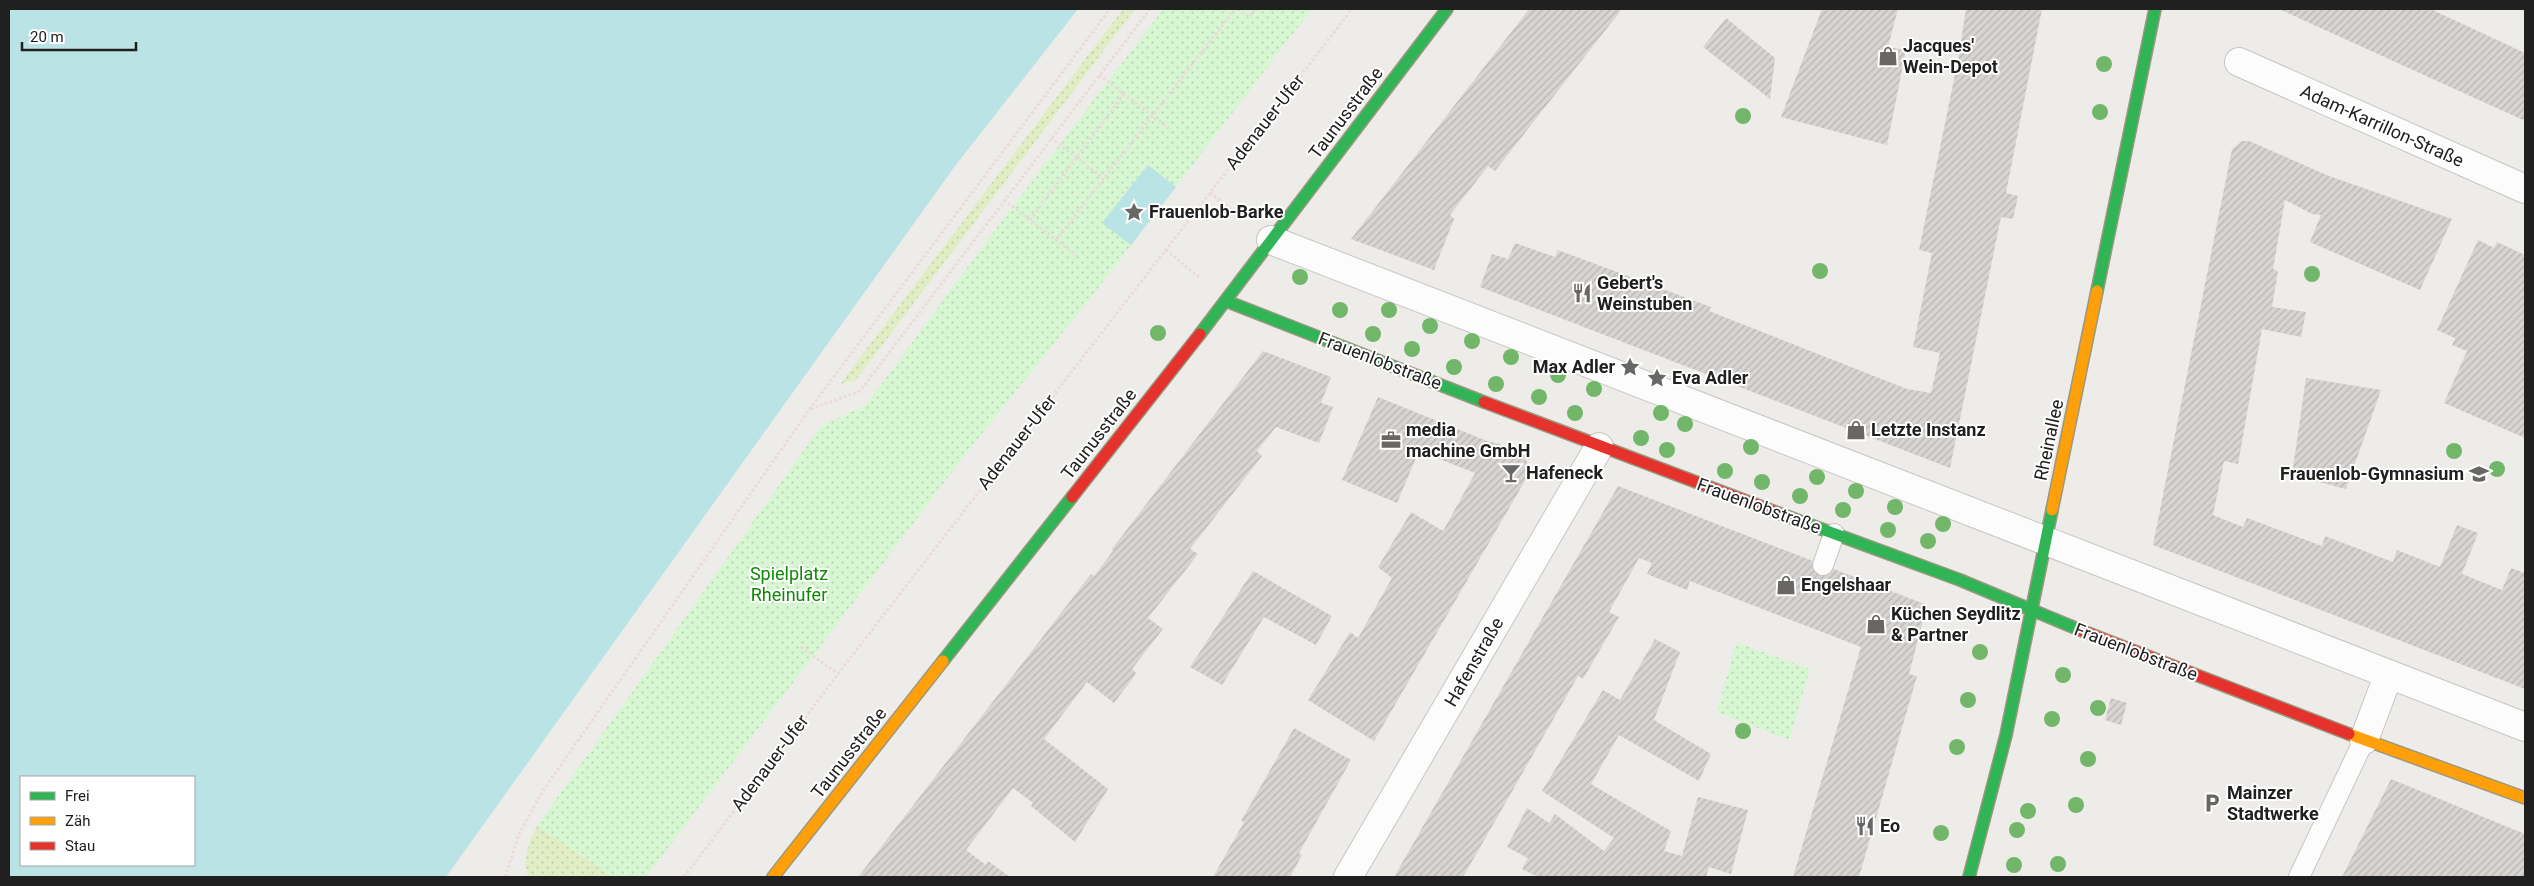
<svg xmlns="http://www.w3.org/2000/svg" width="2534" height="886" font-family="Roboto,sans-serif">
<defs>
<pattern id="grass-dots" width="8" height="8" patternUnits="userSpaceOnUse" patternTransform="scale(1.25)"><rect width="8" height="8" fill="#e1eec5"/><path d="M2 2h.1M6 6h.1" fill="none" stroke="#c1cca9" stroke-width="1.8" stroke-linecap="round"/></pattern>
<pattern id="park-dots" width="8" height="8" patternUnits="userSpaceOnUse" patternTransform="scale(1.25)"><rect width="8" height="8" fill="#d7f6d2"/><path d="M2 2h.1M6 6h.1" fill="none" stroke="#b8d3b4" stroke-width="1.8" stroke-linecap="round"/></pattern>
<pattern id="building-hatch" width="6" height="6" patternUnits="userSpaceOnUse" patternTransform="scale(1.25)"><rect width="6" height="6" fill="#d7d4d1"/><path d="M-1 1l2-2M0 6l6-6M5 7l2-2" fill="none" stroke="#b8b6b3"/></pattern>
</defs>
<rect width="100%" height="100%" fill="#eeece9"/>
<g fill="url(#grass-dots)">
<polygon points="1123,9 1135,9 856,380 840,384"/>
<path d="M537,826L613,877H528C522,859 529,842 537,826Z"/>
</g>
<g fill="url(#park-dots)">
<polygon points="1163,9 1312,9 1092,296 965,455 646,877 613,877 537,826 821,426 866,405 1006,215"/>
<polygon points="1736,642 1810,669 1789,740 1717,712"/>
</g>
<g fill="#bae3e5" fill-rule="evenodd">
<path d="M9,9H1078L955,166L446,877H9ZM21,777H194V865H21Z"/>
<polygon points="1148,165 1176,187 1131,245 1102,223"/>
</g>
<g fill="url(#building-hatch)">
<polygon points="1529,9 1622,9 1495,171 1488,166 1450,215 1454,219 1434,270 1351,239"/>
<polygon points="1822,9 1898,9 1888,47 1906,50 1887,145 1781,117"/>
<polygon points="1966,9 2042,9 2006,193 2018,196 2013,219 2001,217 1950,468 1480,287 1492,254 1508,259 1515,243 1555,257 1558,250 1711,307 1709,311 1907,389 1931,393 1940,353 1913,347 1932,253 1919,250 1958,60"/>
<polygon points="2279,9 2431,9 2437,12 2525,53 2525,121"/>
<polygon points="1726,18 1775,58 1770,99 1703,47"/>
<polygon points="2242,141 2249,141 2329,176 2452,219 2420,290 2310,242 2321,215 2312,214 2285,200 2273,269 2278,271 2272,307 2306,312 2301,337 2262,329 2238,464 2224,461 2213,515 2243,527 2247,518 2322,546 2325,536 2393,562 2397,550 2440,567 2457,525 2478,533 2462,574 2502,590 2511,568 2525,573 2525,689 2153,545 2232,149"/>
<polygon points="2478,240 2494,248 2497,242 2525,255 2525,438 2444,403 2467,351 2452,345 2455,338 2437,330"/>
<polygon points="1263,351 1331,377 1321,403 1333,407 1319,443 1276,427 1257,451 1262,456 1190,549 1198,554 1148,618 1163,629 1132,669 1136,673 1133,678 1114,703 1087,682 1044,739 1108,789 1075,842 1031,806 1033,803 1013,788 966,850 986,865 988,861 1010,877 957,877 953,875 951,877 858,877 1091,574 1094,576 1113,551 1112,549"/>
<polygon points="2306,378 2381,390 2346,489 2292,475"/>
<polygon points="1378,397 1487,441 1523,450 1530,472 1374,741 1308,700 1350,632 1358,638 1392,578 1378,567 1411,512 1443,531 1475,473 1419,451 1397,503 1342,480"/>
<polygon points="1618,486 1927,605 1909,674 1917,676 1859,877 1793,877 1861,647 1690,581 1687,590 1647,574 1652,563 1639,558 1609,612 1619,617 1583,679 1578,676 1463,877 1394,877"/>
<polygon points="1253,571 1332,616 1316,645 1264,617 1222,685 1190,667"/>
<polygon points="1655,639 1680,652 1654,720 1711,754 1699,781 1619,735 1591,784 1671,831 1664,851 1682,856 1698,797 1748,810 1731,874 1709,867 1706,877 1640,877 1636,875 1635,877 1538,877 1522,869 1528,858 1507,847 1527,808 1549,823 1555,814 1604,851 1614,838 1542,791 1603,690 1620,700"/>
<polygon points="2111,698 2127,703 2121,725 2105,720"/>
<polygon points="1294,728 1351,760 1299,853 1302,855 1290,877 1213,877 1244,822 1241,821"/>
<polygon points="2391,779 2525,834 2525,877 2342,877"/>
</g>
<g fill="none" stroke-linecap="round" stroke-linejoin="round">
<defs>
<g id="lane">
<polyline points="1823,565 1834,534"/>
<polyline points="2299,877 2364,740"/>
</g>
<g id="street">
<polyline points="2239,62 2525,189"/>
<polyline points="1271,240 2525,727"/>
<polyline points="2364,740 2388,676"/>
<polyline points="1348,877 1599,447"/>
</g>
<g id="fast">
<polyline points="2097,291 2155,9"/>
<polyline points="1226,301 1484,402"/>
<polyline points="1200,334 1447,9"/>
<polyline points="1778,513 1960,580 2080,630"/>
<polyline points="943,661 1072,497"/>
<polyline points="1969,877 2006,735 2052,510"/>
</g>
<g id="slow">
<polyline points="2052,510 2097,291"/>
<polyline points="2349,734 2525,798"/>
<polyline points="773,877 943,661"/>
</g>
<g id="jam">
<polyline points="1484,402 1778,513"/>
<polyline points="1072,497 1200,334"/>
<polyline points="2080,630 2349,734"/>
</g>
</defs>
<use href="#lane" stroke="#c7c6c5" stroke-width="22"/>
<use href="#street" stroke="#c7c6c5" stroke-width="30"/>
<use href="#fast" stroke="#9a987f" stroke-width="14"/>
<use href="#slow" stroke="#9a987f" stroke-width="14"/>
<use href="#jam" stroke="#9a987f" stroke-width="14"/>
<g stroke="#ecd9db" stroke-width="3" stroke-dasharray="2.5 2.5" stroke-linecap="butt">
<polyline points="1238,9 1249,17 1255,9"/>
<polyline points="1099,75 1171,130"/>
<polyline points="1051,138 1103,178"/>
<polyline points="1210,193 1245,220"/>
<polyline points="1004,200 1077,256"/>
<polyline points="1030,220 1124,94"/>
<polyline points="1056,240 1235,9"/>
<polyline points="1166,250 1200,278"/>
<polyline points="811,409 860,391 1150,9"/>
<polyline points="801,647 838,674"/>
<polyline points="505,877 519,834 542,792 809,410 1110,9"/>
<polyline points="684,877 838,674 1352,9"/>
</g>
<use href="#lane" stroke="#fcfcfc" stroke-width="20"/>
<use href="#street" stroke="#fcfcfc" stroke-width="28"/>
<use href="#fast" stroke="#30b455" stroke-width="11"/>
<use href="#slow" stroke="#ff9f0a" stroke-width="11"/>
<use href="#jam" stroke="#e5322d" stroke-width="11"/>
</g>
<g fill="#72b66a">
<circle cx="2104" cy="64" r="8"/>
<circle cx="2100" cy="112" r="8"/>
<circle cx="1743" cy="116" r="8"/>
<circle cx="1820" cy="271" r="8"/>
<circle cx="2312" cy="274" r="8"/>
<circle cx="1300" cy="277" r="8"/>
<circle cx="1340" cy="310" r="8"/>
<circle cx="1389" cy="310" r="8"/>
<circle cx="1430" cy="326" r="8"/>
<circle cx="1158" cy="333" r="8"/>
<circle cx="1373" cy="334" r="8"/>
<circle cx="1472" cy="341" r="8"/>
<circle cx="1412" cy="349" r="8"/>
<circle cx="1511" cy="357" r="8"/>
<circle cx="1454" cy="367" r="8"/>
<circle cx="1558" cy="375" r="8"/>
<circle cx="1496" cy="384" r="8"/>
<circle cx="1594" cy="389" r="8"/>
<circle cx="1539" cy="397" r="8"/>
<circle cx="1575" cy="413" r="8"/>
<circle cx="1661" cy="413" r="8"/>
<circle cx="1685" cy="424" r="8"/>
<circle cx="1641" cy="438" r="8"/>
<circle cx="1751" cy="447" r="8"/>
<circle cx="1667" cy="450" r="8"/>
<circle cx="2454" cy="451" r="8"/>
<circle cx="2497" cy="469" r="8"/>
<circle cx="1725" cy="471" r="8"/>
<circle cx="1817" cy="477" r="8"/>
<circle cx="1762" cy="482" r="8"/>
<circle cx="1856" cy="491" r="8"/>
<circle cx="1800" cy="496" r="8"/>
<circle cx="1895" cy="507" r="8"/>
<circle cx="1843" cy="510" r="8"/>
<circle cx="1943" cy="524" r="8"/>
<circle cx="1888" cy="530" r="8"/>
<circle cx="1928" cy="541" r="8"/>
<circle cx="1980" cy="652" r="8"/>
<circle cx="2063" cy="675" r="8"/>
<circle cx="1968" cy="700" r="8"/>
<circle cx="2098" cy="708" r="8"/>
<circle cx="2052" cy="719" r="8"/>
<circle cx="1743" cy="731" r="8"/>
<circle cx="1957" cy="747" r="8"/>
<circle cx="2088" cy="759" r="8"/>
<circle cx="2076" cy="805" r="8"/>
<circle cx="2028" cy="811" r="8"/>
<circle cx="2017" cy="830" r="8"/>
<circle cx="1941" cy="833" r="8"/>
<circle cx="2058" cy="864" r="8"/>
<circle cx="2014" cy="865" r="8"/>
</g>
<defs>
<symbol id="shop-bare" viewBox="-9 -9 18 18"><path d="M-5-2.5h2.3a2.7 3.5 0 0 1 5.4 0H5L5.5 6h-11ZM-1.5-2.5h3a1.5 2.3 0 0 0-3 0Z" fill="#686766" stroke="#fff" stroke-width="2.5" paint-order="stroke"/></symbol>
<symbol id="sight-bare" viewBox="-9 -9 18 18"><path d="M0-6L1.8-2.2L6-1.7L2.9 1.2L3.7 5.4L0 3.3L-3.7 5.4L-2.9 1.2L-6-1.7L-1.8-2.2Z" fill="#686766" stroke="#fff" stroke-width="2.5" paint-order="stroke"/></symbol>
<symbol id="restaurant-bare" viewBox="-9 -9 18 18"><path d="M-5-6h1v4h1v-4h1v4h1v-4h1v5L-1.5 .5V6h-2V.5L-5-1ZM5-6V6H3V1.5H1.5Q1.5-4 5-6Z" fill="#686766" stroke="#fff" stroke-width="2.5" paint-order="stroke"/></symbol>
<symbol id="office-bare" viewBox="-9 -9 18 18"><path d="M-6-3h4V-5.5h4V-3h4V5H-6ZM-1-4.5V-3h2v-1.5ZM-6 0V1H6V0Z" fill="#686766" stroke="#fff" stroke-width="2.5" paint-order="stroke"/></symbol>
<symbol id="bar-bare" viewBox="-9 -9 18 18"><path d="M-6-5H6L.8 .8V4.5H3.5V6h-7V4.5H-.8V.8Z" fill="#686766" stroke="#fff" stroke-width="2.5" paint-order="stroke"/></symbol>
<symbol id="school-bare" viewBox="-9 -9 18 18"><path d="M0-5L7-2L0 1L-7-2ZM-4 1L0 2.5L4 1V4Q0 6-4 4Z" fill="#686766" stroke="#fff" stroke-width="2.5" paint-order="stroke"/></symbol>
<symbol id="parking-bare" viewBox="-9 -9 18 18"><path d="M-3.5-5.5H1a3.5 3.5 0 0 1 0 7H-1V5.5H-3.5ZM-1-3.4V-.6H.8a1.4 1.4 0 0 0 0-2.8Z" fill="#686766" stroke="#fff" stroke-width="2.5" paint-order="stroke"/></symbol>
</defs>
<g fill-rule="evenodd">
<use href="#shop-bare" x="1874" y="42" width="28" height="28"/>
<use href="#sight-bare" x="1120" y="198" width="28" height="28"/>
<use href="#restaurant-bare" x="1568" y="279" width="28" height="28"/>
<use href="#sight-bare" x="1616" y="353" width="28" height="28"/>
<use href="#sight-bare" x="1643" y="364" width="28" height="28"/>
<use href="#shop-bare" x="1842" y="416" width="28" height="28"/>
<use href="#office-bare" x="1377" y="426" width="28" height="28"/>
<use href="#bar-bare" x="1497" y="459" width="28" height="28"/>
<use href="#school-bare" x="2465" y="460" width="28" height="28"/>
<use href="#shop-bare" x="1772" y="571" width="28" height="28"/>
<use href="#shop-bare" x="1862" y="610" width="28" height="28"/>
<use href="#parking-bare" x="2198" y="789" width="28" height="28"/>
<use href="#restaurant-bare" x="1851" y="812" width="28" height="28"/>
</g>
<g text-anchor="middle" stroke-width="4" stroke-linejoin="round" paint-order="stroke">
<g font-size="18" font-weight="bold" fill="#202020" stroke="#fff" text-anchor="start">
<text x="1903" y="52">Jacques'<tspan x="1903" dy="21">Wein-Depot</tspan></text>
<text x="1149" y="218">Frauenlob-Barke</text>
<text x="1597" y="289">Gebert's<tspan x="1597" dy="21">Weinstuben</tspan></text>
<text x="1615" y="373" text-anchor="end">Max Adler</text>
<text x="1672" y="384">Eva Adler</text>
<text x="1406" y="436">media<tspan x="1406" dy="21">machine GmbH</tspan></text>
<text x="1871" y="436">Letzte Instanz</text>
<text x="1526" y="479">Hafeneck</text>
<text x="2464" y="480" text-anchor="end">Frauenlob-Gymnasium</text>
<text x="1801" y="591">Engelshaar</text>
<text x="1891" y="620">Küchen Seydlitz<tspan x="1891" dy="21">&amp; Partner</tspan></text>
<text x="2227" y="799">Mainzer<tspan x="2227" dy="21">Stadtwerke</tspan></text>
<text x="1880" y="832">Eo</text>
</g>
<g font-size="18" fill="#202020" stroke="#fff">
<text transform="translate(1346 113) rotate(-53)" y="6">Taunusstraße</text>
<text transform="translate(1265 122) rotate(-52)" y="6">Adenauer-Ufer</text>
<text transform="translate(2382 126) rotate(24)" y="6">Adam-Karrillon-Straße</text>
<text transform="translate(1380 361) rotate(21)" y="6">Frauenlobstraße</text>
<text transform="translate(1099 434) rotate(-52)" y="6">Taunusstraße</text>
<text transform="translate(2049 440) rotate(-78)" y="6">Rheinallee</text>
<text transform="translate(1017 442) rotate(-52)" y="6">Adenauer-Ufer</text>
<text transform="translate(1759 506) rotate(20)" y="6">Frauenlobstraße</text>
<text transform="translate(2136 652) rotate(21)" y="6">Frauenlobstraße</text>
<text transform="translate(1474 662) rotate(-60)" y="6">Hafenstraße</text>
<text transform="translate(849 753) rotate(-52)" y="6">Taunusstraße</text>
<text transform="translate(770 763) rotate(-53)" y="6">Adenauer-Ufer</text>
</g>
<g font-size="18" fill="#0d8a02" stroke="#fff">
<text x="789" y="580">Spielplatz<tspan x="789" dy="21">Rheinufer</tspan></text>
</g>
</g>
<rect width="2534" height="886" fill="none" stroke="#202020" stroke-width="20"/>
<rect x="20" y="776" width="175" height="90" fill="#ffffff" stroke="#a6a6a6"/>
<rect x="30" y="792" width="25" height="8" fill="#30b455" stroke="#a6a6a6"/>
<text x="65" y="801" font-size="15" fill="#202020">Frei</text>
<rect x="30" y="817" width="25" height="8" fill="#ff9f0a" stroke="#a6a6a6"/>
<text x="65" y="826" font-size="15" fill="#202020">Zäh</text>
<rect x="30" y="842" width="25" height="8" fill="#e5322d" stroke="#a6a6a6"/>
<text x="65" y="851" font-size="15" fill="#202020">Stau</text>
<path d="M22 42v8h114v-8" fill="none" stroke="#202020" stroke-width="2.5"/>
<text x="30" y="42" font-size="15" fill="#202020" stroke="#ffffff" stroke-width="4" paint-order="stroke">20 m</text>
</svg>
